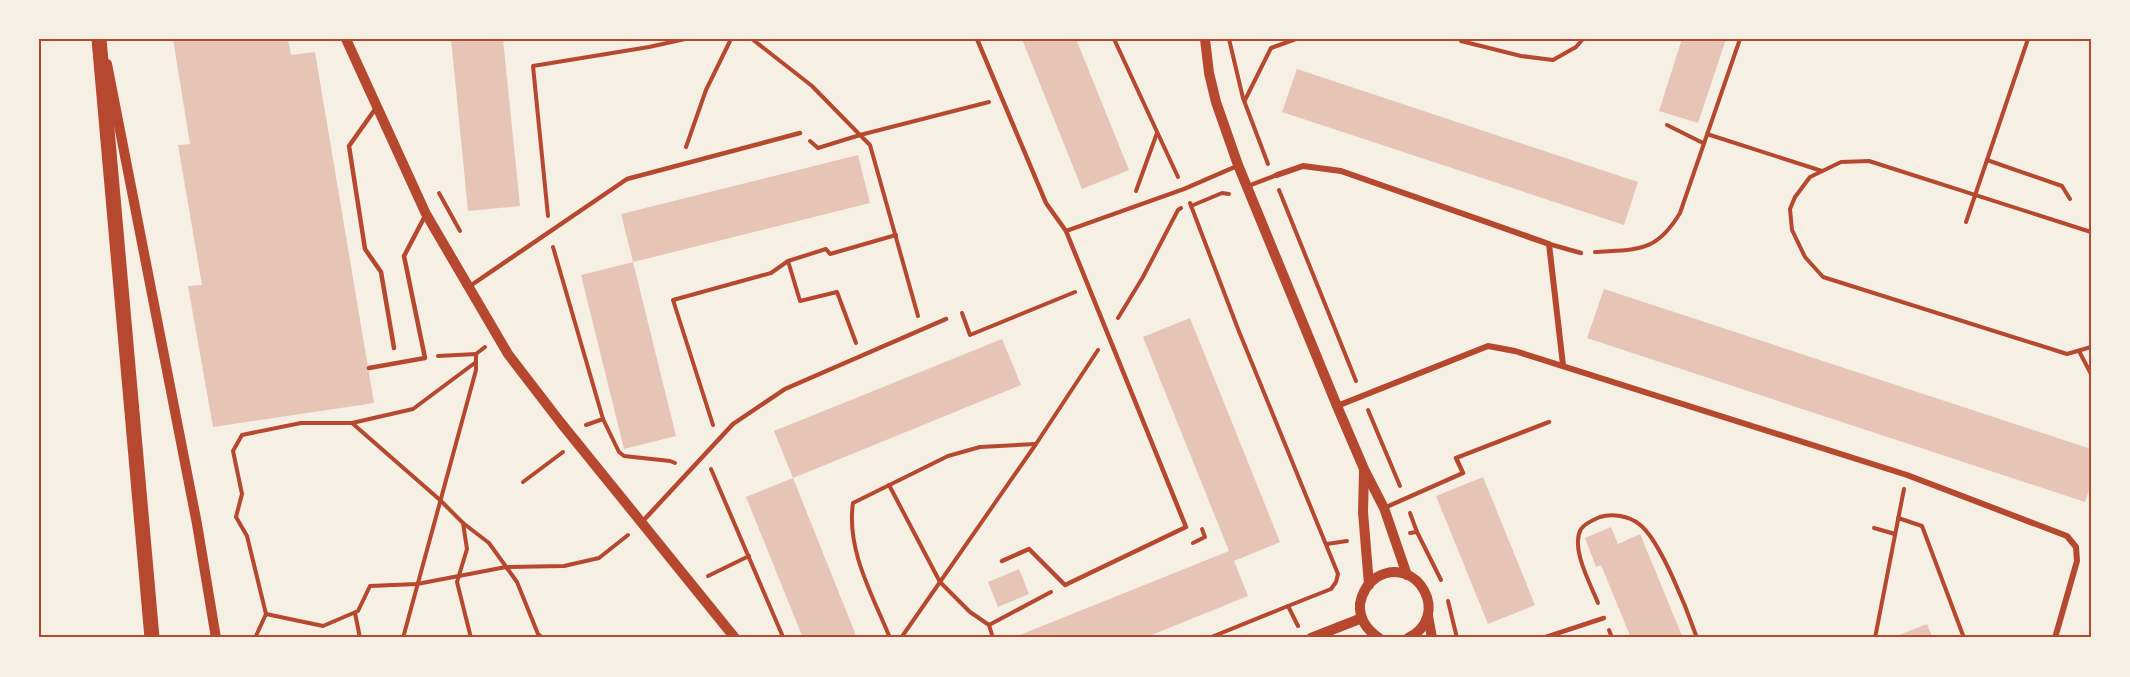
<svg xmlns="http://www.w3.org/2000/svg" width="2130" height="677" font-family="Helvetica,sans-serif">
<rect width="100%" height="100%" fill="#f6efe4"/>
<g fill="#e6c5b7">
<polygon points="173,39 288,39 291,55 315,52 374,403 213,427 188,286 202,285 178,145 190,144"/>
<polygon points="451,39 503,39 520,206 468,211"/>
<polygon points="1022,39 1076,39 1129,170 1082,189"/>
<polygon points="1682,39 1726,39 1698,123 1659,111"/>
<polygon points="1297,69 1638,182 1624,225 1282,112"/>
<polygon points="858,155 870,203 633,262 621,214"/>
<polygon points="633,262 676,436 624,449 581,275"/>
<polygon points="1604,289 2091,449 2091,484 2085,502 1587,338"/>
<polygon points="1190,318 1280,542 1234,561 1248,596 1144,638 1012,638 1229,551 1143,337"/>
<polygon points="1002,339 1021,385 793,478 774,431"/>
<polygon points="1483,477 1535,605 1488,624 1436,496"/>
<polygon points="793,478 857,638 803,638 746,497"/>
<polygon points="1611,527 1618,544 1640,534 1683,638 1631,638 1601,565 1596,567 1585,538"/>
<polygon points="1019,569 1029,594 998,607 988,582"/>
<polygon points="1927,624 1933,638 1891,638"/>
</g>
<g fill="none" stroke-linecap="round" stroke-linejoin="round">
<g stroke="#b5482f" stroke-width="4">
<polyline points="752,39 812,86 860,135 989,102"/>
<polyline points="1114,39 1178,177"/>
<polyline points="1229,39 1243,98 1268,164"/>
<polyline points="1461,41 1521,56 1553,60 1576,47 1583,39"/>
<polyline points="1245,100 1271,48 1296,39"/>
<polyline points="1667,125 1703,143"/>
<polyline points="1707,134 1822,171"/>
<polyline points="810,141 818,148 860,135 870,145 918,316"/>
<polyline points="686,147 706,90 731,39"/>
<polyline points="1987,160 2062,186 2070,199"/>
<polyline points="1279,190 1356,381"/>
<polyline points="1136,191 1157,133"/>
<polyline points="439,193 460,231"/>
<polyline points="1190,203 1238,329 1338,574 1336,582 1331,589 1288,606 1298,626"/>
<polyline points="1191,206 1222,193 1229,194"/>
<polyline points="548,216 533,66 649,47 685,39"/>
<polyline points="1966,222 2028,39"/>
<polyline points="2091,232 1869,161 1841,162 1810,177 1795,197 1790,209 1792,230 1805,257 1823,277 2067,354 2091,347"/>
<polyline points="553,247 603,419 586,425"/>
<path d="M1595,252C1638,249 1656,253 1680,213L1740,39"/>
<polyline points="788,261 800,301 837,292 856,343"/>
<polyline points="962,313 970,335 1075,292"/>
<polyline points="1118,318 1143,277 1178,210 1181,208"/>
<polyline points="2079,351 2091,374"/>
<polyline points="438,356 476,354"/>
<polyline points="1368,410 1400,486"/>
<polyline points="603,419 619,452 624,456 670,461 675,463"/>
<polyline points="352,423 440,500 463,523 467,549 457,582 471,638"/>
<polyline points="713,425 673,300 771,273 788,261 826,249 830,254 896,235"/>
<polyline points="711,469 783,637 781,638"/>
<polyline points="523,482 563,452"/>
<polyline points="889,485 940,582 970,612 989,625"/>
<polyline points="1898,518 1922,526 1964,638"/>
<polyline points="463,523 489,543 517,582 538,634 543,638"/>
<polyline points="1874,528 1895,534"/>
<polyline points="1417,532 1441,580"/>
<polyline points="1410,533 1417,532 1410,513"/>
<polyline points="1193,543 1205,537 1202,529"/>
<polyline points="1327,544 1347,541"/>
<polyline points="708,576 749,556"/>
<polyline points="1448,601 1457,638"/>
<path d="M1598,603C1591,585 1570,548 1581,529C1585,523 1593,520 1600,517C1612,513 1629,516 1639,524C1660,539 1688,612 1697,638"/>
<polyline points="355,613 360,638"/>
<polyline points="266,614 323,626 358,611 370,586 417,584 506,567 564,566 599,558 628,535"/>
<polyline points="1609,630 1612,638"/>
<polyline points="255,638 266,614 247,536 236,517 242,494 233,451 242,435 301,423 352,423 413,409 476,362"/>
<polyline points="403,638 476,370 476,354 485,347"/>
<path d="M890,638C873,596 846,550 853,503L948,456L980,447L1035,444"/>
<polyline points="901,638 1036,444 1098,350"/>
<polyline points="993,638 989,625 1051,592"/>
<polyline points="1209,638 1288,606"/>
<polyline points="1875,638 1904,489"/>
</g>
<g stroke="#b5482f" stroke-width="4.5">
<polyline points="977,39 1046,203 1066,231 1186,527 1065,585 1029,549 1002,561"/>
<polyline points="376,108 349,146 365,249 381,272 394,348"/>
<polyline points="1248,186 1277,175"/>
<polyline points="1066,231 1184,189 1237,166"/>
<polyline points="1549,244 1581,253"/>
<polyline points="470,286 627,179 800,133"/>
<polyline points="369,368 425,358 404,256 425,216"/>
<polyline points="1384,508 1463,473 1456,458 1549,422"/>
<polyline points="642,522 733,424 785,389 946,319"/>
<polyline points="1543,638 1604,618"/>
</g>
<g stroke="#b5482f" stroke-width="6">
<polyline points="1277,175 1303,166 1341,171 1549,244 1563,365"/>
<polyline points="1337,406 1488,346 1515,351 1907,475 2067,536 2076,547 2077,561 2055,638"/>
</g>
<g stroke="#b5482f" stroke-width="10">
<polyline points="346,39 426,214 508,354 561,423 735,638"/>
<polyline points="1205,39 1209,73 1216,102 1238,165 1337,406 1364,469 1384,508 1407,575"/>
<polyline points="107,64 197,524 216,638"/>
<polyline points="1364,472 1363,512 1369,585"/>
<polyline points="1428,616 1432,638"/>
<polyline points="1311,638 1362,618"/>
<path d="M1379,638C1367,630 1359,619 1360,604C1362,593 1368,583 1377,577C1418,554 1452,617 1408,638"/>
</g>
<polyline stroke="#b5482f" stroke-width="15" points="99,39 152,638"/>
</g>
<rect width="2130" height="677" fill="none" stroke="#f6efe4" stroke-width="81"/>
<rect x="40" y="40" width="2050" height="596" fill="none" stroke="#b5482f" stroke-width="2"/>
</svg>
